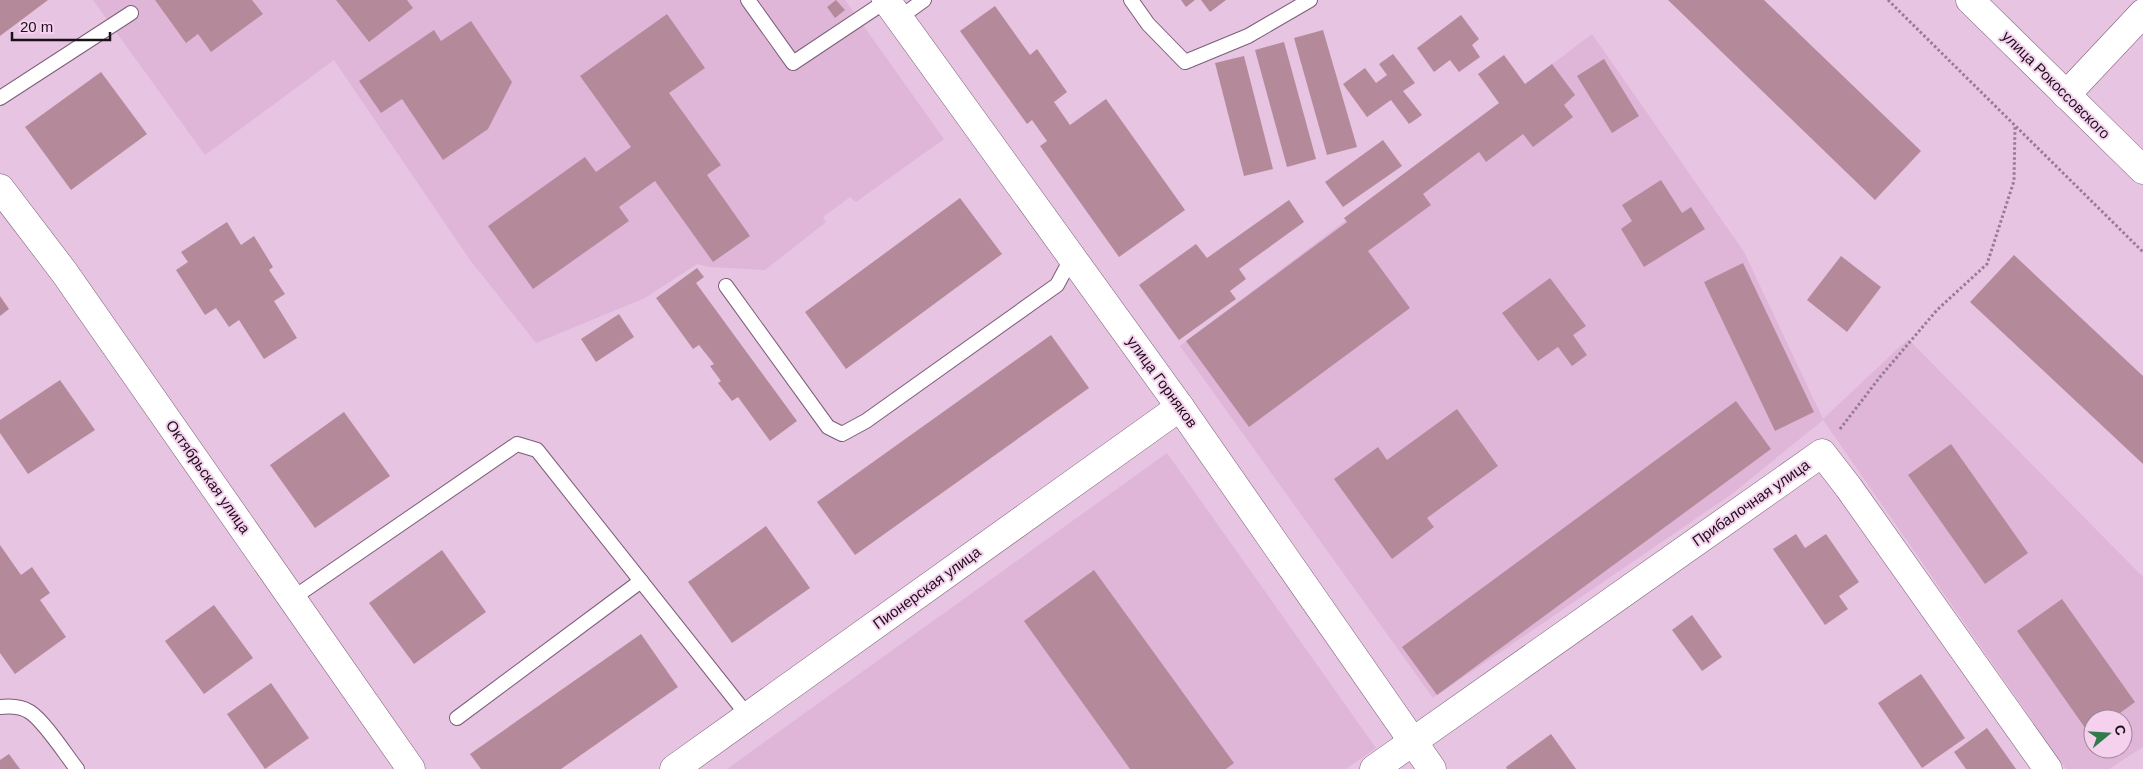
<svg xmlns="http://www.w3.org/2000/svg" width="2143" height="769" font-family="Helvetica,sans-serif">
<rect width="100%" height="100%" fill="#e7c4e1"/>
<g fill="#dfb6d8" fill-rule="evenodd">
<polygon points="93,0 845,0 944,139 856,202 850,197 823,217 826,222 765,270 710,267 697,264 645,298 536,343 470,260 334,60 205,155"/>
<path d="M1592,34L1744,252L1823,419L1908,339L2143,577V747L2109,769H2066L1823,420L1732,494L1433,698L1180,346ZM2093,719H2123V749H2093Z"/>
<polygon points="1167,453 1376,748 1346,769 727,769"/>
</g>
<g fill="#b48a9b">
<polygon points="0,0 48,0 0,36"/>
<polygon points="155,0 252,0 263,14 211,52 198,34 186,43"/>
<polygon points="336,0 407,0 413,8 369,42"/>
<polygon points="836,0 845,10 835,18 827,7"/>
<polygon points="1181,0 1195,0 1186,7"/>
<polygon points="1201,0 1226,0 1210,12"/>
<polygon points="1668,0 1764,0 1921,151 1875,200"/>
<polygon points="995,6 1030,55 1037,49 1067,92 1054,102 1070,125 1106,99 1185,210 1119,257 1040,146 1047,141 1032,120 1027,124 960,31"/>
<polygon points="667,14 705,68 669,93 721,165 707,175 750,236 713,262 655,181 619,207 629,221 533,289 488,226 585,157 596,172 631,147 580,76"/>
<polygon points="1461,15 1479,39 1472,45 1480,57 1459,72 1450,60 1434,72 1417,48"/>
<polygon points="471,21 512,82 488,129 443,160 402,99 381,113 359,81 434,30 441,41"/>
<polygon points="1323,30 1357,147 1327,155 1294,38"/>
<polygon points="1284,42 1316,159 1287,167 1255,50"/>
<polygon points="1393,54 1415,83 1403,91 1422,115 1409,124 1391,100 1367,117 1343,84 1365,68 1376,83 1387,75 1379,64"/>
<polygon points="1504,55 1525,84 1552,64 1575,95 1564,105 1573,117 1533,147 1523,134 1486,162 1479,152 1423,194 1431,205 1368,251 1410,308 1249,427 1186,341 1347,222 1344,218 1499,103 1478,74"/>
<polygon points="1244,56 1273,169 1244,176 1215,63"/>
<polygon points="1604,59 1639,116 1612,133 1577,76"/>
<polygon points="101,72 147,134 71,190 25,127"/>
<polygon points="1383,140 1402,166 1343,207 1325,182"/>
<polygon points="1661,180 1682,213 1691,207 1705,229 1644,267 1621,229 1632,221 1622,205"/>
<polygon points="960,198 1002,254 846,369 805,312"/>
<polygon points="1289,200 1304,222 1239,269 1246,279 1230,291 1236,299 1179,340 1139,285 1196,244 1207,258"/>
<polygon points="227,222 241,245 254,236 273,267 269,270 285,294 274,301 297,338 264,359 239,320 229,327 216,308 205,315 176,270 188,262 181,252"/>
<polygon points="2014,255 2143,376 2143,464 1970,302"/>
<polygon points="1841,256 1881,287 1847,332 1807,300"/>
<polygon points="1743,263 1814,412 1775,431 1704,282"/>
<polygon points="697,268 704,277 696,283 797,421 770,441 738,397 732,401 718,383 721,381 710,366 714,364 699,345 693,349 656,298"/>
<polygon points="1550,278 1586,326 1573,335 1587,355 1572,366 1558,347 1538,361 1502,313"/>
<polygon points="0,296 9,309 0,316"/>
<polygon points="619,314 634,337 596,362 581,339"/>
<polygon points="1051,335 1089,388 855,555 817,502"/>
<polygon points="60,380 95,430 28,474 0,433 0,420"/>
<polygon points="1736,401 1771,449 1437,695 1402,647"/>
<polygon points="1457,409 1498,466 1427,518 1434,527 1392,559 1334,479 1378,447 1387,460"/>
<polygon points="344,412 390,476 315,528 270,465"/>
<polygon points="1951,444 2028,553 1985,584 1908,475"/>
<polygon points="766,526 810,588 732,643 688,582"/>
<polygon points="1796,534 1805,548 1826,534 1859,582 1839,596 1848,609 1825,625 1773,549"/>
<polygon points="0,545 21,575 32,567 50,593 40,600 66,637 15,674 0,653"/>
<polygon points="442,550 486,612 414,664 369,603"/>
<polygon points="1094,570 1234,763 1226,769 1130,769 1024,621"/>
<polygon points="2062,599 2135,702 2112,719 2093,719 2093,733 2090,735 2017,631"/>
<polygon points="214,605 253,658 204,694 165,641"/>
<polygon points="1692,615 1722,657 1702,671 1672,630"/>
<polygon points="641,634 678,687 561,769 481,769 470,754"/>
<polygon points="1921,674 1965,738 1922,768 1878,703"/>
<polygon points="271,683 309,738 265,769 227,714"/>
<polygon points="1987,728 2016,769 1966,769 1954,752"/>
<polygon points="1551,734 1576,769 1507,769 1506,767"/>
<polygon points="9,754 20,769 0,769 0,760"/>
</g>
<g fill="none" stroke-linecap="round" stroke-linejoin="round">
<defs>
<g id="lane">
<polyline points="748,0 793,63 886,1"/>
<polyline points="1131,0 1148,24 1185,62 1248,36 1310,0"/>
<polyline points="899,18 924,0"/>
<polyline points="0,98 131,13"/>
<polyline points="726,286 828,427 842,434 866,421 1057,285 1072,257"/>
<polyline points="293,598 517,444 537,450 748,716"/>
<path d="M0,707C10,706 21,706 30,712C44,721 66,755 77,769"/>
<polyline points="457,718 641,581"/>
</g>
<g id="street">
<polyline points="2066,95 2143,13"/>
<polyline points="0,188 64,272 411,769"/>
<polyline points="674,769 1180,407"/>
<polyline points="1374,769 1822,453 1849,488 2048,769"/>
</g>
<g id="secondary">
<polyline points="886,0 1180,407 1432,769"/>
<polyline points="1970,0 2143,170"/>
</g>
</defs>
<use href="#lane" stroke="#7c5d76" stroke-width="16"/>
<use href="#street" stroke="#7c5d76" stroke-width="29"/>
<use href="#secondary" stroke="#7c5d76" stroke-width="29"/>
<g stroke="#957c91" stroke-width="3" stroke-dasharray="2.5 2.5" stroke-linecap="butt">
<polyline points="1888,0 2143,252"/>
<polyline points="1840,429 1880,377 1937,310 1987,264 2014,181 2015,126"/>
</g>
<use href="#lane" stroke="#fff" stroke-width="14"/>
<use href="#street" stroke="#fff" stroke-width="28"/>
<use href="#secondary" stroke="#fff" stroke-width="28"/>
</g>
<g text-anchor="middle" stroke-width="4" stroke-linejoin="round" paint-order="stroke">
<g font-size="15" fill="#1c101a" stroke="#f5d1ee">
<text transform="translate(2056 85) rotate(45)" y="5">улица Рокоссовского</text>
<text transform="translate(1162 382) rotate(54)" y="5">улица Горняков</text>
<text transform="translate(208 477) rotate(55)" y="5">Октябрьская улица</text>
<text transform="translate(1751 503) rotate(-35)" y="5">Прибалочная улица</text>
<text transform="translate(927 588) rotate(-36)" y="5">Пионерская улица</text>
</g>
</g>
<g transform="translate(2108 734) rotate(72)"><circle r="24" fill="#f5d1ee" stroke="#9e8499"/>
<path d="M0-4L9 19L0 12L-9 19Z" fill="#2f7b4b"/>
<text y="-8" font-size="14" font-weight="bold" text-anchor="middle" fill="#1c101a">С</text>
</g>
<path d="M12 32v8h98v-8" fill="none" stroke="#1c101a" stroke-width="2.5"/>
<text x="20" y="32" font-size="15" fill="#1c101a" stroke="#f5d1ee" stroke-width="4" paint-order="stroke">20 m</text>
</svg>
